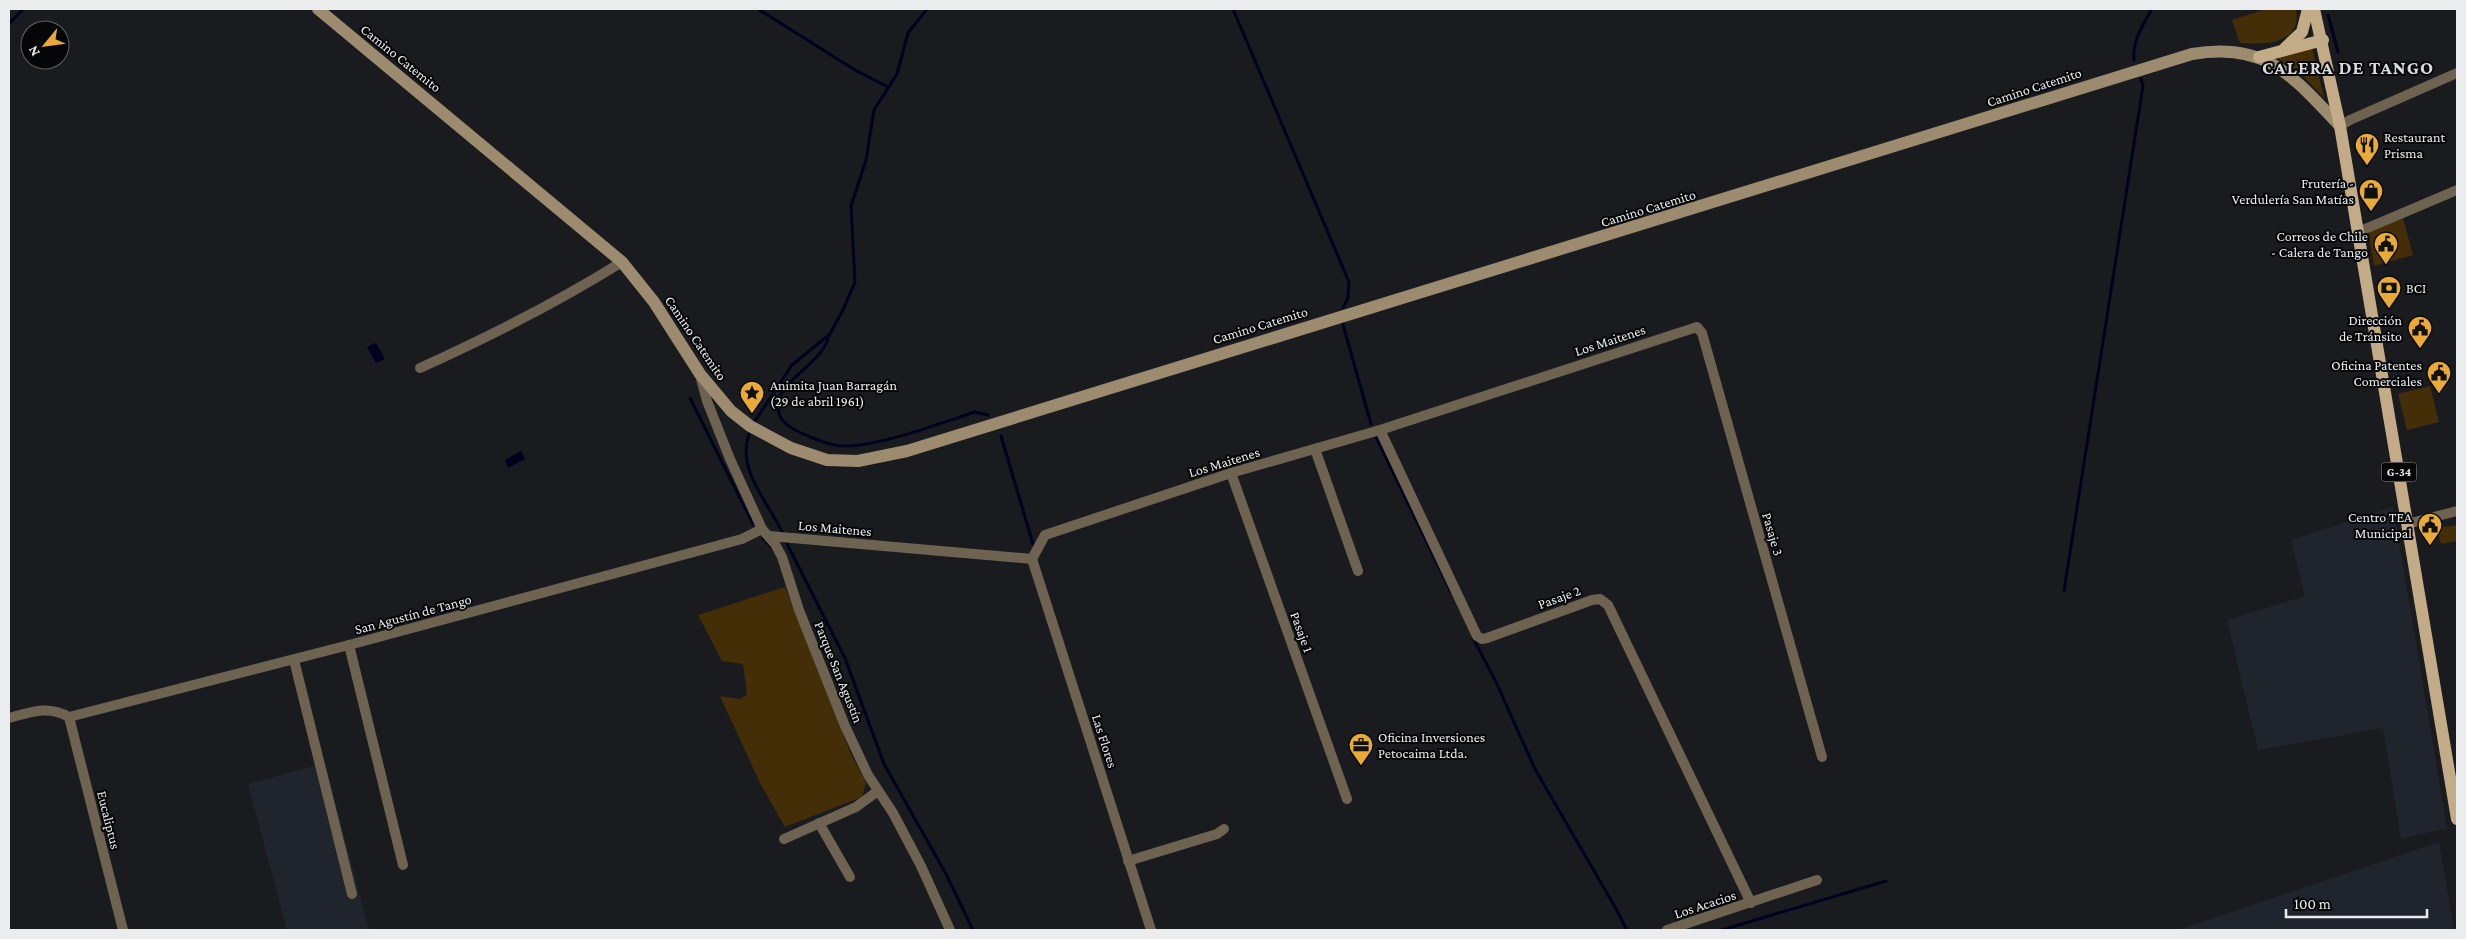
<svg xmlns="http://www.w3.org/2000/svg" width="2466" height="939" font-family="'Crimson Pro',serif">
<rect width="100%" height="100%" fill="#191b1e"/>
<g fill="#20252d">
<polygon points="2393,507 2447,828 2401,839 2383,728 2258,750 2227,620 2305,596 2291,540"/>
<polygon points="325,763 369,930 287,930 248,784"/>
<polygon points="2439,842 2454,930 2178,930"/>
</g>
<g fill="#432e07">
<path d="M2266,9H2296C2303,44 2264,45 2240,43L2232,20Z"/>
<polygon points="2312,47 2324,98 2299,72 2274,56"/>
<polygon points="2403,218 2413,255 2374,266 2368,231"/>
<polygon points="2430,386 2439,422 2407,430 2398,394"/>
<polygon points="2456,525 2457,541 2441,544 2437,528"/>
<polygon points="785,587 851,754 866,783 862,797 785,827 761,785 720,696 740,699 747,695 743,664 722,661 698,615"/>
</g>
<g fill="#00031f">
<polygon points="376,343 385,359 376,363 367,347"/>
<polygon points="521,451 525,459 508,468 505,460"/>
</g>
<g fill="none" stroke-linecap="round" stroke-linejoin="round">
<g stroke="#00031f" stroke-width="3">
<polyline points="758,9 855,70 888,87"/>
<polyline points="1233,9 1349,282 1348,298 1343,308"/>
<polyline points="2328,15 2338,52"/>
<polyline points="9,24 23,9"/>
<path d="M2134,60C2132,41 2143,25 2152,9"/>
<polyline points="1342,321 1371,424"/>
<path d="M829,335C824,363 781,378 778,404C777,419 787,426 799,432C810,437 822,443 835,445C866,452 943,422 975,412L988,415"/>
<polyline points="690,398 753,524"/>
<polyline points="753,424 792,365 830,334 843,310 855,282 851,206 866,160 874,110 897,74 908,33 927,9"/>
<path d="M749,434C736,470 769,503 783,534"/>
<polyline points="1001,436 1033,544"/>
<polyline points="1376,437 1451,592"/>
<polyline points="763,538 774,550"/>
<polyline points="785,540 845,658 884,764 946,874 973,930"/>
<polyline points="2064,591 2143,86 2141,79"/>
<polyline points="1473,638 1496,682 1535,769 1615,907 1627,930"/>
<polyline points="1722,930 1886,881"/>
</g>
<g stroke="#6e6251" stroke-width="10">
<polyline points="2340,126 2350,120 2457,73"/>
<polyline points="2358,232 2457,190"/>
<path d="M420,368C491,336 556,303 622,262"/>
<polyline points="700,375 707,401 730,459 762,529 775,544 782,557 799,610 845,726 868,775 893,813 921,866 950,930"/>
<polyline points="1380,430 1477,636 1482,639 1487,638 1592,600 1600,599 1608,605 1751,903"/>
<polyline points="1315,449 1358,571"/>
<polyline points="1231,473 1347,799"/>
<polyline points="2407,524 2457,511"/>
<polyline points="769,536 1032,559"/>
<polyline points="1032,559 1045,535 1231,473 1380,430 1697,327 1702,333 1822,757"/>
<polyline points="1032,559 1151,930"/>
<polyline points="349,645 403,865"/>
<polyline points="294,660 352,894"/>
<polyline points="69,717 349,645 742,539 762,529"/>
<polyline points="69,717 123,930"/>
<path d="M9,718C31,712 48,705 69,717"/>
<polyline points="819,823 850,877"/>
<polyline points="784,839 856,807 878,791"/>
<polyline points="1128,861 1217,834 1224,829"/>
<polyline points="1667,930 1817,880"/>
</g>
<path stroke="#9d8b70" stroke-width="12" d="M318,9L622,262L654,302L700,374L731,411L750,426L791,448L827,460L858,461L907,451L2192,54C2267,41 2293,77 2340,126"/>
<g stroke="#c3ab87" stroke-width="12">
<polyline points="2314,9 2340,126 2457,819"/>
<polyline points="2285,48 2302,32 2308,9"/>
<polyline points="2259,57 2323,40"/>
</g>
</g>
<defs>
<symbol id="restaurant-pin" viewBox="-11 -11 22 30"><path d="M0 17L-7.5 6A9.5 9.5 0 1 1 7.5 6Z" fill="#e9aa38" stroke="#050607"/><path d="M-5-6h1v4h1v-4h1v4h1v-4h1v5L-1.5 .5V6h-2V.5L-5-1ZM5-6V6H3V1.5H1.5Q1.5-4 5-6Z" fill="#111"/></symbol>
<symbol id="shop-pin" viewBox="-11 -11 22 30"><path d="M0 17L-7.5 6A9.5 9.5 0 1 1 7.5 6Z" fill="#e9aa38" stroke="#050607"/><path d="M-5-2.5h2.3a2.7 3.5 0 0 1 5.4 0H5L5.5 6h-11ZM-1.5-2.5h3a1.5 2.3 0 0 0-3 0Z" fill="#111"/></symbol>
<symbol id="civic-pin" viewBox="-11 -11 22 30"><path d="M0 17L-7.5 6A9.5 9.5 0 1 1 7.5 6Z" fill="#e9aa38" stroke="#050607"/><path d="M-.6-6.5H3V-4.5H.6V-3L4-1V1h2V6H-6V1h2V-1L-.6-3ZM-1.2 2.5V6h2.4V2.5Z" fill="#111"/></symbol>
<symbol id="bank-pin" viewBox="-11 -11 22 30"><path d="M0 17L-7.5 6A9.5 9.5 0 1 1 7.5 6Z" fill="#e9aa38" stroke="#050607"/><path d="M-6-4H6V4H-6ZM0-2.3a2.3 2.3 0 1 0 0 4.6a2.3 2.3 0 1 0 0-4.6Z" fill="#111"/></symbol>
<symbol id="sight-pin" viewBox="-11 -11 22 30"><path d="M0 17L-7.5 6A9.5 9.5 0 1 1 7.5 6Z" fill="#e9aa38" stroke="#050607"/><path d="M0-6L1.8-2.2L6-1.7L2.9 1.2L3.7 5.4L0 3.3L-3.7 5.4L-2.9 1.2L-6-1.7L-1.8-2.2Z" fill="#111"/></symbol>
<symbol id="office-pin" viewBox="-11 -11 22 30"><path d="M0 17L-7.5 6A9.5 9.5 0 1 1 7.5 6Z" fill="#e9aa38" stroke="#050607"/><path d="M-6-3h4V-5.5h4V-3h4V5H-6ZM-1-4.5V-3h2v-1.5ZM-6 0V1H6V0Z" fill="#111"/></symbol>
</defs>
<g fill-rule="evenodd">
<use href="#restaurant-pin" x="2353" y="131" width="28" height="38"/>
<use href="#shop-pin" x="2357" y="177" width="28" height="38"/>
<use href="#civic-pin" x="2372" y="230" width="28" height="38"/>
<use href="#bank-pin" x="2375" y="274" width="28" height="38"/>
<use href="#civic-pin" x="2406" y="314" width="28" height="38"/>
<use href="#civic-pin" x="2425" y="359" width="28" height="38"/>
<use href="#sight-pin" x="738" y="379" width="28" height="38"/>
<use href="#civic-pin" x="2416" y="511" width="28" height="38"/>
<use href="#office-pin" x="1347" y="731" width="28" height="38"/>
</g>
<g text-anchor="middle" stroke-width="4" stroke-linejoin="round" paint-order="stroke">
<rect fill="#050607" stroke="#a6a7a9" stroke-width="1" x="2381.5" y="462.5" width="35" height="19" rx="4"/>
<g font-size="12" font-weight="bold" fill="#ebecee">
<text x="2399" y="476">G-34</text>
</g>
<g font-size="14" fill="#ebecee" stroke="#050607">
<text transform="translate(401 58) rotate(39)" y="5">Camino Catemito</text>
<text transform="translate(2034 87) rotate(-18)" y="5">Camino Catemito</text>
<text transform="translate(1648 208) rotate(-17)" y="5">Camino Catemito</text>
<text transform="translate(1260 325) rotate(-17)" y="5">Camino Catemito</text>
<text transform="translate(696 338) rotate(56)" y="5">Camino Catemito</text>
<text transform="translate(1610 340) rotate(-18)" y="5">Los Maitenes</text>
<text transform="translate(1224 462) rotate(-17)" y="5">Los Maitenes</text>
<text transform="translate(835 528) rotate(5)" y="5">Los Maitenes</text>
<text transform="translate(1773 534) rotate(74)" y="5">Pasaje 3</text>
<text transform="translate(1559 597) rotate(-20)" y="5">Pasaje 2</text>
<text transform="translate(413 614) rotate(-15)" y="5">San Agustín de Tango</text>
<text transform="translate(1302 632) rotate(70)" y="5">Pasaje 1</text>
<text transform="translate(839 672) rotate(68)" y="5">Parque San Agustín</text>
<text transform="translate(1105 741) rotate(72)" y="5">Las Flores</text>
<text transform="translate(109 820) rotate(76)" y="5">Eucaliptus</text>
<text transform="translate(1705 904) rotate(-18)" y="5">Los Acacios</text>
</g>
<g font-size="14" fill="#ebecee" stroke="#050607" text-anchor="end">
<text x="2384" y="142" text-anchor="start">Restaurant<tspan x="2384" dy="16">Prisma</tspan></text>
<text x="2354" y="188">Frutería -<tspan x="2354" dy="16">Verdulería San Matías</tspan></text>
<text x="2368" y="241">Correos de Chile<tspan x="2368" dy="16">- Calera de Tango</tspan></text>
<text x="2406" y="293" text-anchor="start">BCI</text>
<text x="2402" y="325">Dirección<tspan x="2402" dy="16">de Tránsito</tspan></text>
<text x="2422" y="370">Oficina Patentes<tspan x="2422" dy="16">Comerciales</tspan></text>
<text x="770" y="390" text-anchor="start">Animita Juan Barragán<tspan x="770" dy="16">(29 de abril 1961)</tspan></text>
<text x="2412" y="522">Centro TEA<tspan x="2412" dy="16">Municipal</tspan></text>
<text x="1378" y="742" text-anchor="start">Oficina Inversiones<tspan x="1378" dy="16">Petocaima Ltda.</tspan></text>
</g>
<g font-size="19" font-weight="bold" letter-spacing="1" fill="#d7dade" stroke="#050607">
<text x="2348" y="74">CALERA DE TANGO</text>
</g>
</g>
<rect width="2466" height="939" fill="none" stroke="#ebecee" stroke-width="20"/>
<g transform="translate(45 45) rotate(241)"><circle r="24" fill="#050607" stroke="#616263"/>
<path d="M0-4L9 19L0 12L-9 19Z" fill="#e9aa38"/>
<text y="-8" font-size="14" font-weight="bold" text-anchor="middle" fill="#ebecee">N</text>
</g>
<path d="M2286 909v8h141v-8" fill="none" stroke="#ebecee" stroke-width="2.5"/>
<text x="2294" y="909" font-size="15" fill="#ebecee" stroke="#050607" stroke-width="4" paint-order="stroke">100 m</text>
</svg>
